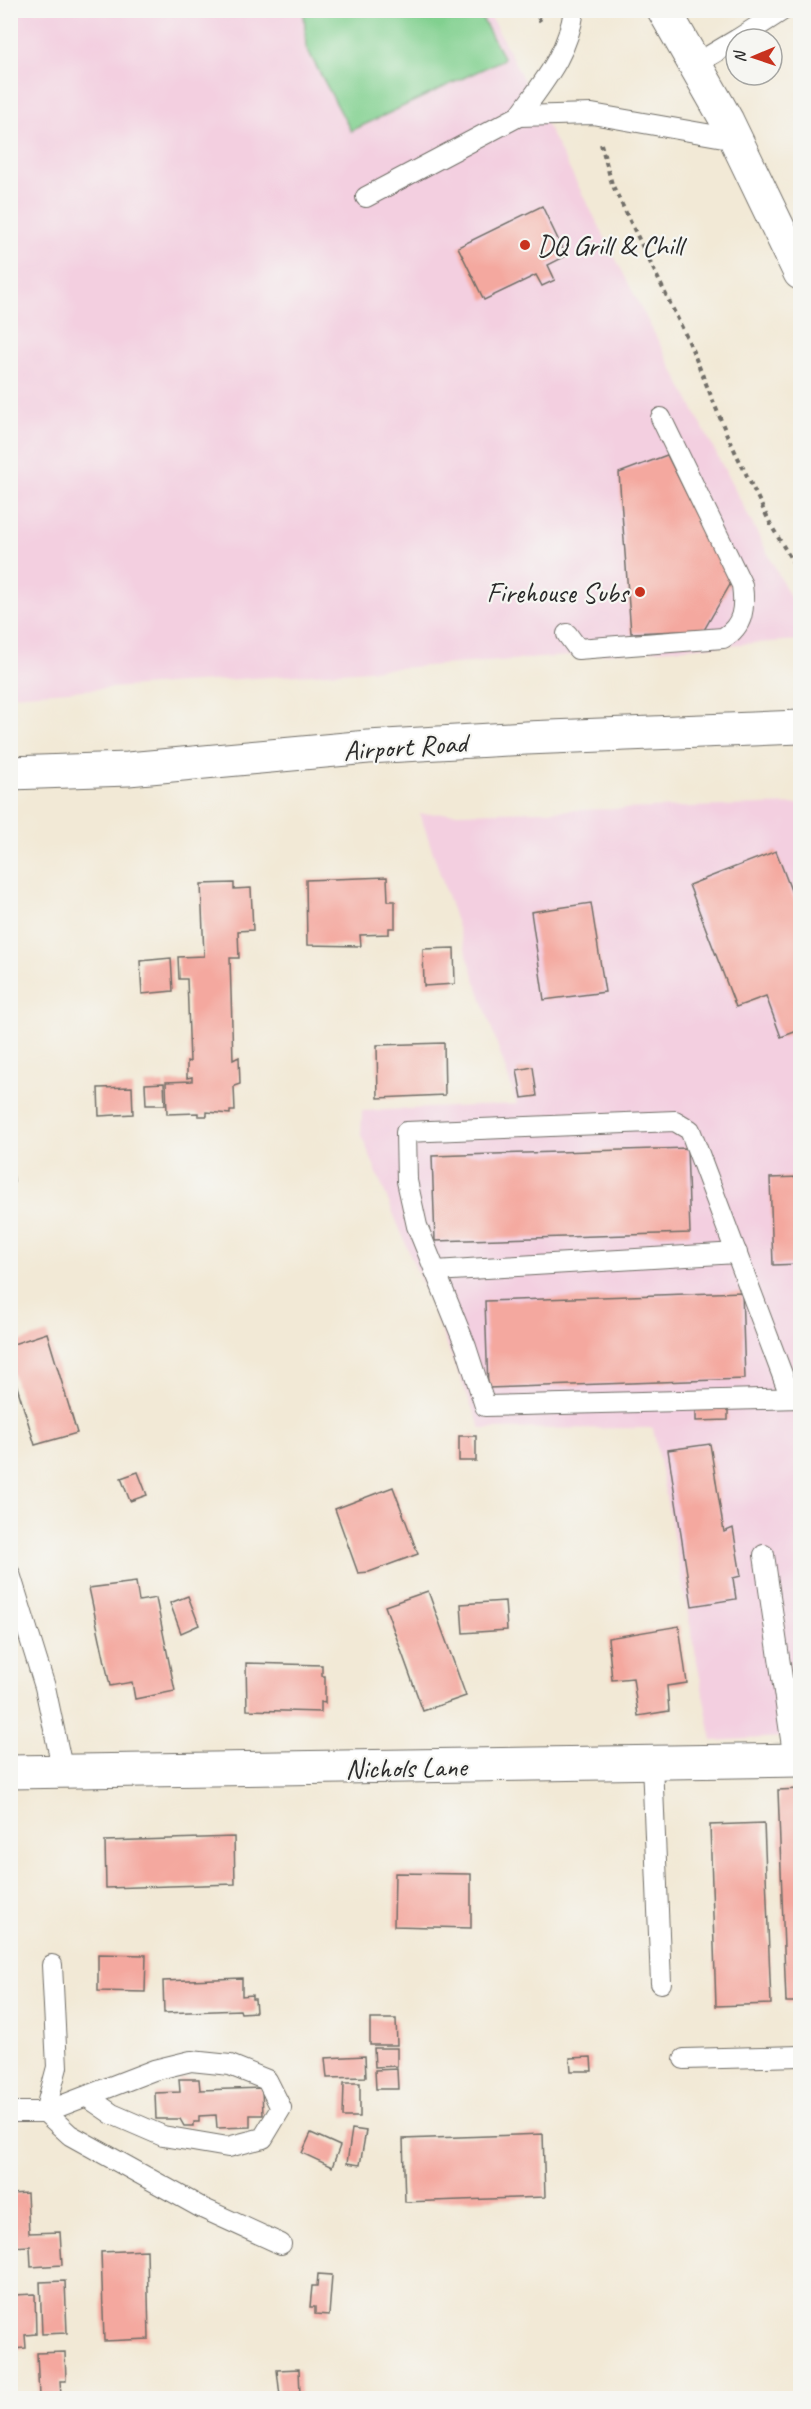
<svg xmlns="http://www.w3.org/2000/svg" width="811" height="2409" font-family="Caveat,sans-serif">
<rect width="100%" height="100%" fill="#f6f6f2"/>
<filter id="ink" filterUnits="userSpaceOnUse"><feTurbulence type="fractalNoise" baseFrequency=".0167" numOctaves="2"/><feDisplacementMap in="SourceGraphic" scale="12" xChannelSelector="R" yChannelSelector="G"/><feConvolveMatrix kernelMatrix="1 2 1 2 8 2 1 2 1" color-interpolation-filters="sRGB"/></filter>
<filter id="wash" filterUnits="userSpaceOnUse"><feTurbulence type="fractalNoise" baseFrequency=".008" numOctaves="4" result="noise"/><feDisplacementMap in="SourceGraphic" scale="24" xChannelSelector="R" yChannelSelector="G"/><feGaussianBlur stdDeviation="1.35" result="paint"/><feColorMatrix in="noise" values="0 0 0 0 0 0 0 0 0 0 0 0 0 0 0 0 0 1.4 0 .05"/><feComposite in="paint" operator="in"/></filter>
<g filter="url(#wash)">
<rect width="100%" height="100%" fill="#f2e9d6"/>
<g fill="#f3cfe0">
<polygon points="11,11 488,11 800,616 800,640 11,695"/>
<polygon points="800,804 800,1736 712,1741 653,1428 481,1429 361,1134 362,1111 517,1104 420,814"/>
</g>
<polygon fill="#81d08f" stroke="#567e5d" stroke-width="1.5" points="304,11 478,11 504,59 351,131 306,47"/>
<g id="blocks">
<g fill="#f4a89f">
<polygon points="542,206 566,256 548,265 555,280 542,286 536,275 484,300 458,247"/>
<polygon points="667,455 731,583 704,630 631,633 619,473"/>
<polygon points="776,851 800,914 800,1030 781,1037 766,996 736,1007 689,885"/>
<polygon points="387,877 388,901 395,901 395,928 389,928 389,934 360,935 361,946 307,945 306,880"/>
<polygon points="234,883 234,889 251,888 253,930 238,931 239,958 230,958 233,1060 239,1057 240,1084 234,1086 235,1111 230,1111 230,1114 207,1112 207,1116 198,1116 198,1113 167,1114 166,1082 192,1081 192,1077 187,1078 187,1061 190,1062 187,979 179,979 178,957 204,956 201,884"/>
<polygon points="591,903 605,992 544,1000 531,912"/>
<polygon points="454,948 455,984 424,986 423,949"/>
<polygon points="171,958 173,991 142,994 140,961"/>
<polygon points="444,1043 445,1095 378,1098 377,1045"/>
<polygon points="533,1067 537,1096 522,1098 517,1070"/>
<polygon points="164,1083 165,1105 146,1105 145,1084"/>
<polygon points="132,1087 133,1114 99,1116 98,1088"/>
<polygon points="687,1148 690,1233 435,1241 432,1156"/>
<polygon points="10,1164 12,1164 14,1182 10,1183"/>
<polygon points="800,1177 800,1264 773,1265 770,1178"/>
<polygon points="742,1292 745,1379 488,1388 485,1301"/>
<polygon points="47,1333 77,1433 35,1445 10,1364 10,1345"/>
<polygon points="696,1405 728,1406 728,1420 696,1421"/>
<rect x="459" y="1436" width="17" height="25"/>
<polygon points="710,1444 724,1532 733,1528 741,1576 733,1578 736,1599 692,1606 668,1450"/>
<polygon points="138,1472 147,1495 130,1501 121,1478"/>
<polygon points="393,1487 418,1554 369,1572 358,1573 335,1509"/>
<polygon points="136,1582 139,1601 156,1598 175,1691 135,1699 132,1682 110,1686 89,1588"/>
<polygon points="428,1591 466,1696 423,1711 385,1606"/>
<polygon points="188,1596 199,1625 181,1633 170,1603"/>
<polygon points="505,1601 507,1630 463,1633 461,1604"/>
<polygon points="679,1626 687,1683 667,1686 669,1711 638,1716 633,1678 612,1680 608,1638"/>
<polygon points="246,1663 322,1665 322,1676 325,1676 325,1703 321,1702 321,1712 247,1710"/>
<polygon points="800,1789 800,2002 786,2002 778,1790"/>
<polygon points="764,1823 771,2004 716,2006 710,1825"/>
<polygon points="234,1837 235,1884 106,1888 105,1841"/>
<polygon points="395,1873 471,1874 471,1928 394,1926"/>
<polygon points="98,1954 146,1955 145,1992 98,1991"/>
<polygon points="242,1978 242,1996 252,1995 252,1999 255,1999 256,2012 241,2013 240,2010 164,2013 163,1981"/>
<polygon points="370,2019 396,2019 397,2045 370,2045"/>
<polygon points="374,2048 397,2048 397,2066 375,2067"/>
<polygon points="365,2056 366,2077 327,2078 325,2058"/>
<polygon points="591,2057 592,2071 571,2071 570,2058"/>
<polygon points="397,2069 398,2089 376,2089 375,2070"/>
<polygon points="179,2079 199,2079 200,2090 262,2088 263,2115 250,2115 250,2127 217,2128 216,2115 199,2116 199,2122 194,2122 194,2126 184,2126 180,2119 156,2119 155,2093 180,2092"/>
<polygon points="344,2083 360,2083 360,2117 343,2117"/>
<polygon points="352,2129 366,2131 360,2165 347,2163"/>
<polygon points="311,2133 340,2146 332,2167 302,2153"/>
<polygon points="543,2134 545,2197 405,2202 403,2139"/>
<polygon points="27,2193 29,2233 60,2232 62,2265 31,2267 30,2246 10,2247 10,2194"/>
<polygon points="147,2250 149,2339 104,2341 101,2252"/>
<polygon points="318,2274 332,2275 329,2315 315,2314 315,2307 310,2307 312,2286 317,2286"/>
<polygon points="10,2278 14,2295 35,2294 36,2334 25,2335 26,2348 10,2349"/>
<polygon points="65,2281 67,2333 42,2334 40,2282"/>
<polygon points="65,2352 66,2381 60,2381 61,2396 39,2397 37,2353"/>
<polygon points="299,2369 300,2395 280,2396 277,2370"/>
</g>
</g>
</g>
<g filter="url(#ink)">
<use href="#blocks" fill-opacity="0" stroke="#716e67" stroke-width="1.5"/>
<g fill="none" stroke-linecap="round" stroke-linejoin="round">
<defs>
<g id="lane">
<polyline points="738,39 783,10"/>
<polyline points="694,65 736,40"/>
<path d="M519,116C544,81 568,54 574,10"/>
<polyline points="366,197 519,116 592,114 735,139"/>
<path d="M567,634L578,649L723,638C744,626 745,607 742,585L661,418"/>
<polyline points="435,1271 737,1253"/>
<polyline points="791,1398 690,1130 675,1121 406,1132 407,1181 417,1226 466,1347 485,1406 800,1398"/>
<polyline points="764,1555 794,1760"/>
<polyline points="10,1574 45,1687 63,1772"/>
<polyline points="652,1763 661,1983"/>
<polyline points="684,2059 800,2056"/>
<polyline points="10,2112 45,2112 154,2070 191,2061 230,2065 267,2080 281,2108 263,2138 228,2147 163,2136 112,2114 86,2096"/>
<polyline points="45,2112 70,2135 202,2208 281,2244"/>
<polyline points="45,2112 57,2067 52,1965"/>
</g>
<polyline id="street" points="10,1772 800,1760"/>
<polyline id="secondary" points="10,773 128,769 368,747 526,738 800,727"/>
<polyline id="highway" points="664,10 727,121 800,273"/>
</defs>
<use href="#lane" stroke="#716e67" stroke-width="22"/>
<use href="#street" stroke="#716e67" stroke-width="35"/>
<use href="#secondary" stroke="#716e67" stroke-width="35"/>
<use href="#highway" stroke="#716e67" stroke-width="35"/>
<g stroke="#716e67" stroke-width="4" stroke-dasharray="4.5 4.5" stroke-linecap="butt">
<polyline points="533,10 541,22"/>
<polyline points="601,144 612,184 689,342 727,435 772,527 800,574"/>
</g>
<use href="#lane" stroke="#fff" stroke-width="20"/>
<use href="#street" stroke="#fff" stroke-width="33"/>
<use href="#secondary" stroke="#fff" stroke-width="33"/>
<use href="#highway" stroke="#fff" stroke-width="33"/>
</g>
</g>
<g fill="#c8321e" stroke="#f6f6f2" stroke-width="2">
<circle cx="525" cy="245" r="6"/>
<circle cx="640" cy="592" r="6"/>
</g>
<g text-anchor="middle" stroke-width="4.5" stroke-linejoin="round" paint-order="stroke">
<g font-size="28" fill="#2b2b2b" stroke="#f6f6f2" text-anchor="start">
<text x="537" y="255">DQ Grill &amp; Chill</text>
<text x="628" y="602" text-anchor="end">Firehouse Subs</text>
</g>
<g font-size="28" fill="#2b2b2b" stroke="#f6f6f2">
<text transform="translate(405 746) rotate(-4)" y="10">Airport Road</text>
<text transform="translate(406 1767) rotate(-1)" y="10">Nichols Lane</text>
</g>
</g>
<rect width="811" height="2409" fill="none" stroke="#f6f6f2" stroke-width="36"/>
<g transform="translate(754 57) rotate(268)"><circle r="28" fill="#f6f6f2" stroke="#a5a5a2" stroke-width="1.5"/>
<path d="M0-4.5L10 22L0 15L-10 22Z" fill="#c8321e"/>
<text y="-9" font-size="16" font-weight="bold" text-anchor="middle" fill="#2b2b2b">N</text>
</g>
</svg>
